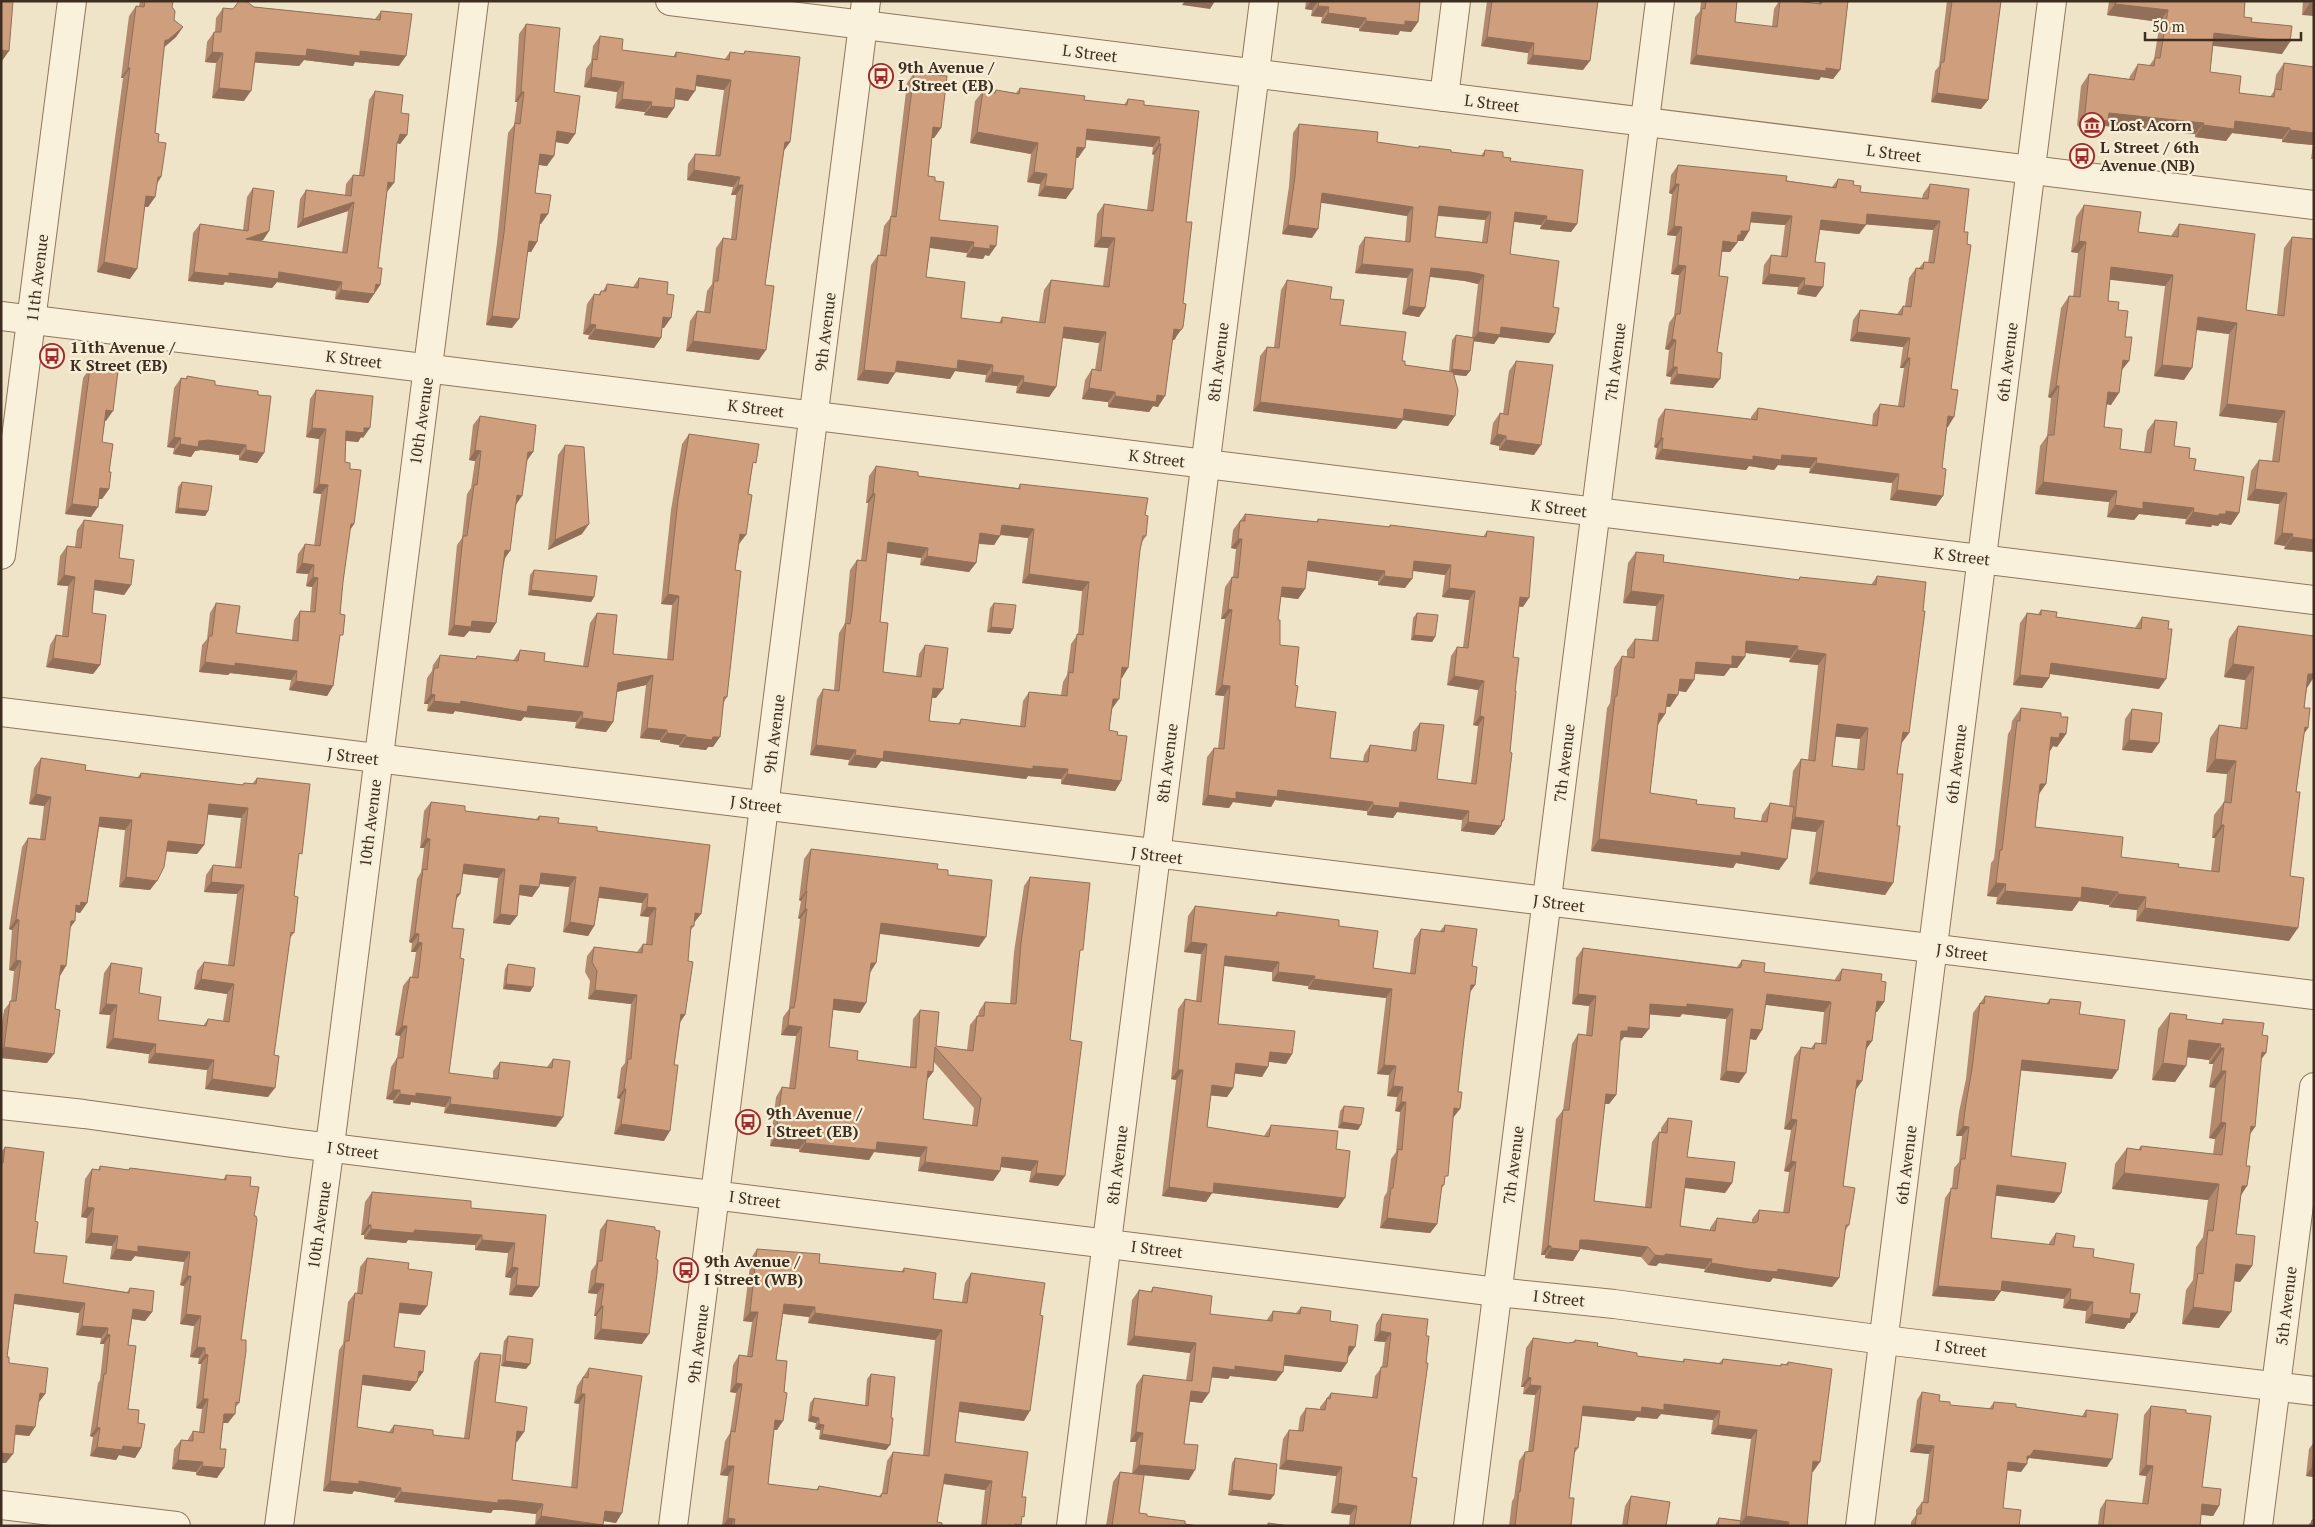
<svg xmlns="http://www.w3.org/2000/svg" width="2315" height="1527" font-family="'PT Serif',serif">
<rect width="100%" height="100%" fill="#f0e4c8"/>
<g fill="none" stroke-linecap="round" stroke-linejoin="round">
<defs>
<g id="minor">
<polyline points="670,1 2314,205"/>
<polyline points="1444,97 1456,1"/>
<polyline points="1,316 2314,600"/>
<polyline points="1,555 72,1"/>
<polyline points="1,712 2314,995"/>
<polyline points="1,1105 84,1114 292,1143 1497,1292 1614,1304 1884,1340 2314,1391"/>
<polyline points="1,1505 176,1526"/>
<polyline points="279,1526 333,1122 474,1"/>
<polyline points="673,1526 866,1"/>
<polyline points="1071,1526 1264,1"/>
<polyline points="1468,1526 1660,1"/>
<polyline points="1860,1526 2052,1"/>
<polyline points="2258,1526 2314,1087"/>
</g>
</defs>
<use href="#minor" stroke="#8d765c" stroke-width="30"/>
<use href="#minor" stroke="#faf1dc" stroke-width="28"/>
</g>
<g fill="#b2896c" fill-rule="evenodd">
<polygon points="140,1 173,1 172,7 174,20 183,27 176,37 164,47 155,133 158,142 161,177 157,184 155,197 148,207 145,207 130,279 97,272 123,78 121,78 129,16 136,6 139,6"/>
<polygon points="1306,1 1420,1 1418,22 1411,32 1400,31 1398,35 1359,31 1359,28 1321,23 1322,17 1311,16 1312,10 1305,9"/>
<polygon points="1487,1 1598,1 1583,70 1527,64 1528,53 1481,46"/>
<polygon points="1701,1 1737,1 1735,22 1772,27 1774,9 1779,1 1795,1 1818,4 1819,1 1848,1 1840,70 1833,79 1821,77 1819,80 1690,64 1695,17 1700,11"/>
<polygon points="1947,1 2001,1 1988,100 1981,109 1931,102 1935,71 1939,66"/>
<polygon points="2109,1 2245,1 2244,17 2251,22 2282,54 2213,45 2210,72 2239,93 2270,97 2274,91 2276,75 2284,63 2314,67 2314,159 2311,159 2313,145 2282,142 2282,139 2232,133 2226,141 2195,137 2195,134 2105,126 2100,133 2082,131 2077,125 2081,86 2089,74 2129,79 2130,76 2138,64 2149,66 2154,59 2160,22 2107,15"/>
<polygon points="2303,1 2314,1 2302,15"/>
<polygon points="254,7 375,19 381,11 399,66 355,62 353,66 304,60 299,66 255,62 244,101 212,98 216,63 205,62 207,42 214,32 215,32 216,18 223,8 233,9"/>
<polygon points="526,24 554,92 575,134 568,144 555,142 547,166 539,165 535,193 541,224 540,224 537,242 531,252 528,252 512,328 486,325 497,243 508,133 514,125 517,102 515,102 519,34"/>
<polygon points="600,36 622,50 673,57 676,52 724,60 730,52 743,54 745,51 790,142 784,150 765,285 759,360 686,351 690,321 697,311 704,312 707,291 712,284 716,248 723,238 731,239 736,195 731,195 733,187 687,180 688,164 695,154 715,156 724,90 695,86 688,101 675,99 674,108 667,118 644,115 645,112 615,108 617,92 584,87 586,69 591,62 593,46"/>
<polygon points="914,73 941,128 934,138 932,138 928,176 935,181 939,220 998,226 989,256 985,255 983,259 966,257 967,253 930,248 926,277 961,318 999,323 1002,317 1039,322 1044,290 1051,280 1103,286 1108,248 1094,247 1097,214 1104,204 1147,210 1154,155 1152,154 1153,147 1086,140 1078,158 1076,158 1066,199 1038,196 1040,184 1027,182 1031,154 970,143 975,101 983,91 994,93 996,90 1016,93 1020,88 1084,100 1124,105 1128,99 1144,105 1199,111 1186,222 1176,338 1174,340 1172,340 1158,407 1153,406 1149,412 1108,407 1108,402 1082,399 1085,380 1092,369 1095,370 1099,343 1062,338 1056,387 1049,397 1016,393 1017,386 985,382 986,375 955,371 950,379 895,372 888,384 857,380 871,265 878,255 880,255 884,226 891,217 907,83"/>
<polygon points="375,91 401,113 407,135 400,144 397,143 396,145 387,192 378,268 380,285 368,303 335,299 336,291 277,282 272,288 225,282 223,285 188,281 193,233 200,224 243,230 247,197 253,188 269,231 263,240 260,241 342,252 348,211 297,228 300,199 306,190 345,195 346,184 353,175 359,175 369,100"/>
<path d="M1299,124L1377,142L1418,148L1419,146L1451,152L1481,156L1485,150L1510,161L1577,224L1571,232L1540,229L1541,225L1514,222L1510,254L1553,307L1549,343L1499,337L1494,344L1474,341L1470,371L1466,376L1454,375L1448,426L1403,420L1396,429L1253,411L1260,356L1267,347H1274L1281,290L1287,280L1330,299L1340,325L1402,361L1405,365L1449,371L1452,340L1456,335L1472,337L1478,284L1465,281L1430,277L1425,308L1419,317L1402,314L1407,278L1355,273L1359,246L1365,237L1405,242L1407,216L1321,202L1312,238L1282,234L1289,186L1293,133ZM1438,216L1485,220L1482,242L1435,237Z"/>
<polygon points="1678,165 1832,187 1838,179 1853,185 1860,192 1922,199 1923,194 1930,184 1964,232 1948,427 1947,427 1936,506 1890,500 1892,483 1809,473 1810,468 1778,465 1774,470 1749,466 1746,470 1655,459 1657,448 1654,447 1658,419 1665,409 1751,419 1751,417 1758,408 1872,425 1873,414 1880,404 1898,406 1904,368 1900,368 1903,347 1850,341 1853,320 1860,310 1897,314 1903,306 1905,306 1909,278 1916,268 1919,268 1924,262 1928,263 1933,230 1866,224 1859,234 1820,230 1815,262 1816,297 1797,294 1798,287 1762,284 1764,265 1771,255 1781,256 1785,225 1750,222 1749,231 1743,241 1737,241 1737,243 1730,252 1722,252 1719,276 1717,352 1713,388 1670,384 1671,377 1666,376 1669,350 1665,349 1669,323 1674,316 1679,275 1671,274 1676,236 1667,235 1672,194 1669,193 1671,175"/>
<polygon points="2084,205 2138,232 2171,236 2179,224 2246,310 2277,315 2284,248 2292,237 2314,239 2314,552 2284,549 2285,546 2274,544 2279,504 2247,500 2251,471 2259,460 2272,461 2277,423 2219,416 2229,334 2196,330 2184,380 2154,376 2165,286 2110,279 2108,301 2118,310 2125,337 2129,361 2122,370 2111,405 2106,404 2104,427 2120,449 2144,452 2147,431 2155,420 2174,446 2189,458 2194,470 2239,513 2231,525 2220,523 2218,526 2212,525 2211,527 2185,524 2186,519 2139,514 2134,520 2107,517 2109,502 2035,494 2040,446 2047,436 2051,398 2048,397 2061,308 2069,296 2073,297 2078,253 2071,252 2076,217"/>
<polygon points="639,278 667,294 664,328 662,328 661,338 654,348 588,339 589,335 583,334 587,304 594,294 598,295 601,291 603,291 607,284 633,287"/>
<polygon points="1516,361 1534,455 1499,450 1499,446 1490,444 1493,423 1500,413 1503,414 1509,371"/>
<polygon points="90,368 106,421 105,421 102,442 109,472 109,489 102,499 99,499 91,517 65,514 83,378"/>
<polygon points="187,376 215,385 258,395 264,453 257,463 239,460 239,455 201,450 195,451 191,457 173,454 174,448 167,447 174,388 181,378 186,379"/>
<polygon points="316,390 363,438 361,437 358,442 346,441 345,462 350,469 354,524 350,530 343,582 340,614 339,640 333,686 327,696 289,690 291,680 230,673 228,675 199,672 202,645 207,639 210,613 216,603 236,633 292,640 294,620 300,611 310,612 312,587 306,586 308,574 296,573 298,554 305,544 314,546 321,494 313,493 319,439 306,437 310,399"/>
<polygon points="480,416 533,452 527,460 516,505 490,633 469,631 464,637 448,635 457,545 462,538 467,494 471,488 475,461 469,460 473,425"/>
<polygon points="689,434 752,468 735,570 727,697 724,702 713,747 708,747 706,750 679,747 679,745 660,742 660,740 640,738 646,685 617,692 613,722 606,732 575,728 576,722 524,717 521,721 455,711 453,714 427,711 428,704 424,704 427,678 432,671 433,665 440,655 475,659 477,656 513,661 520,650 544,661 583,666 590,623 597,613 613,654 667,660 672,605 661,604 671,510 682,444"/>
<polygon points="565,445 582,534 548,550 558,455"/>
<path d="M876,466L918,476L1018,488L1020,484L1145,515L1146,536L1142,542L1140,550L1122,678L1121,677L1112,709L1109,730L1117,735L1121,781L1115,791L1061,784V779L1028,776L1026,779L881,761L876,768L848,765L849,760L810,755L817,699L823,689L834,690L839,633L844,625L845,622L850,570L857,560H861L868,503H866L869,476ZM1000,535L1028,538L1022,583L1082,591L1078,634L1071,644L1067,675L1063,682L1061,695L1029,692L1023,701L1020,726L961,719L958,724L929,721L932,698H936L925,645L919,654L916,676L883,672L880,622L887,553L921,558L920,565L969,572L976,563L979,544L994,545Z"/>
<polygon points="182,482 208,511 205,516 175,513 178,487"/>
<path d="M1245,514L1316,522L1318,519L1389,527L1390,525L1483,537L1487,531L1523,607L1519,606L1513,657L1515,691L1501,826L1494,835L1461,831L1462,820L1397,812L1393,818L1367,815V811L1275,800L1271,807L1233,802L1229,808L1202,805L1207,757L1214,748H1218L1224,696L1215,695L1225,619H1221L1225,587L1232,577H1233L1236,549L1231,548L1233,530ZM1307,571L1378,581V585L1405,588L1413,571L1445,575L1442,597L1469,600L1463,647H1457L1451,656L1447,685L1478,690L1473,725L1478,726L1471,783L1437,779L1420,723L1413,732L1411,750L1370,745L1364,755L1363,762L1330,758L1295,707V685L1280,645L1278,620L1281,597L1298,599L1305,589Z"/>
<polygon points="84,520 119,558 131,585 124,595 94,590 92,613 100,665 93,674 46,667 50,645 56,635 62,636 68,586 57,585 60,556 67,546 75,547 77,530"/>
<path d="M1636,552L1663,562L1798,580L1800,577L1871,585L1877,576L1909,733L1901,743L1897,774V826L1893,883L1885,895L1809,884L1816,832L1791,829L1779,870L1736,863L1733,868L1591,851L1607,708L1610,703L1614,668L1622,656L1627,657V650L1635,639L1652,640L1656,606L1623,603L1628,563ZM1745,653L1790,658L1789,662L1818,665L1808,760L1801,759L1793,771L1789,806L1770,803L1762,815L1761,821L1734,818L1696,804L1650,793L1658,725L1665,714L1666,706L1670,707L1679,691L1686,692L1694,680L1695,674L1724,676L1730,668H1737L1745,657ZM1835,736L1860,739L1857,769L1832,766Z"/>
<polygon points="534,570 594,597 591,602 528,595 530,575"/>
<polygon points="994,603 1013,629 1010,634 987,632 990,608"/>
<polygon points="2041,610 2056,617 2135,628 2142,617 2159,689 2049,674 2049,678 2042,688 2013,685 2020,623 2027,613 2038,614"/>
<polygon points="1417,613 1435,637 1432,642 1411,640 1413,618"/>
<polygon points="2238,626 2307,688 2304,708 2304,734 2296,792 2290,876 2289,941 2136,921 2137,910 2109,907 2109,905 2079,901 2072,911 1996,904 1997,897 1987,896 1991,863 1994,859 2008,734 2011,729 2012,721 2021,708 2061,717 2066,734 2057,747 2053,746 2050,751 2039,794 2035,827 2121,857 2178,867 2211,871 2215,838 2212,838 2214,815 2224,802 2227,774 2206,772 2210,738 2219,725 2240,728 2245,680 2224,677 2229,639"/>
<polygon points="2132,709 2152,753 2122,750 2125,719"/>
<polygon points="41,758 85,770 137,778 141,773 242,785 244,783 252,784 257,778 298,859 294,896 294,933 290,938 268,1097 205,1089 207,1070 148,1063 149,1054 106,1048 110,1015 99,1014 104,973 111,963 139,993 158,1020 203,1026 208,1019 223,1021 227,994 194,989 197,971 204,962 228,965 237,894 204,892 206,875 213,865 235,867 241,818 207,814 204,845 197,854 166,851 150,890 119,887 125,830 99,827 87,903 80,913 76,912 70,928 60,976 47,1063 1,1058 1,1028 4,1010 11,1001 14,971 9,970 12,930 9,929 22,847 28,838 40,839 44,806 29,804 34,768"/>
<polygon points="431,802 465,811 536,819 539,816 558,823 597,831 694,923 694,926 690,931 680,1023 664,1141 614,1134 620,1099 617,1098 621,1068 625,1063 631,1004 588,999 590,981 585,972 587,956 594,947 637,952 643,944 646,944 649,917 640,916 642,903 599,898 594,926 588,936 563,932 569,887 539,884 539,887 532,897 519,895 517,916 510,925 493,923 498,878 463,874 456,900 452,928 449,1073 493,1079 493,1071 500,1062 547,1067 553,1059 556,1127 444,1113 445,1107 411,1102 410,1105 393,1103 393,1100 386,1099 391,1067 397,1058 400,1036 395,1035 403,986 410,977 412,977 416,952 411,952 412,943 409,942 417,879 421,872 424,848 420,848 424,811"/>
<path d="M811,849L937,869L948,875L979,947L880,934L860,1013L833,1010L829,1047L857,1060L910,1067L913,1019L920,1010L936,1046L967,1050L970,1025L977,1016H978L979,1011L985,1002L1010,1004L1014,952L1024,886L1030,877L1079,956L1070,1040L1058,1186L1029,1182L1031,1171L1000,1167V1171L993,1181L918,1171L920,1157L874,1152L869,1160L799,1152V1149L770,1146L776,1097L782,1087L789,1088L796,1036L781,1035L783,1017L789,1009V1007L800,919L798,918L801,901L799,900L804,859ZM934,1062L974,1108L972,1125L923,1119L927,1080L933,1072Z"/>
<polygon points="1195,906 1275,916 1277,912 1339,926 1373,968 1410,973 1414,939 1421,929 1440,931 1445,925 1472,966 1475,985 1470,992 1444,1185 1441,1189 1437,1224 1430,1233 1380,1228 1384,1197 1387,1192 1391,1159 1396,1152 1400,1112 1395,1111 1397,1097 1387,1096 1389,1075 1377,1074 1386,998 1308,989 1308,986 1272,981 1272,972 1224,966 1218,1024 1292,1054 1286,1064 1269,1062 1262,1077 1235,1073 1233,1088 1227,1097 1211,1095 1207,1127 1264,1136 1271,1125 1336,1149 1338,1208 1212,1193 1206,1202 1162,1196 1176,1080 1171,1079 1178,1009 1185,999 1196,1001 1201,954 1184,952 1188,916"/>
<path d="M1583,948L1737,967L1742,960L1764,972L1835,980V979L1842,969L1881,981L1884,1002L1877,1012H1876L1855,1091L1843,1186L1849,1225L1845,1231L1839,1278L1832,1287L1773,1278L1770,1282L1742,1278L1704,1272L1705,1269L1659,1263L1656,1266L1648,1265L1641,1257L1581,1249H1580L1573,1261L1545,1258V1255H1541L1556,1119L1563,1110L1572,1044L1578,1034L1586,1035L1589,1006L1572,1004L1576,958ZM1766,1005L1824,1012L1821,1043H1815L1811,1048L1801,1047L1794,1057L1784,1129L1791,1130L1784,1171L1789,1172L1783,1213L1759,1210L1752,1219V1222L1717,1218L1710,1228V1230L1680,1226L1684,1188L1725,1193L1732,1183L1687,1157L1668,1118L1661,1128V1132H1659L1652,1142L1645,1207L1594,1201L1604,1104H1609L1616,1095L1620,1041L1624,1037L1642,1038L1650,1014L1680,1017L1682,1014L1726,1019L1720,1080L1739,1083L1750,1039L1756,1040Z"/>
<polygon points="508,964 530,992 503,989 505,969"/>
<polygon points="1985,996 2046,1004 2050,999 2079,1014 2112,1079 2021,1070 2011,1156 2054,1203 1996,1195 1991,1238 2049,1245 2049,1243 2056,1233 2073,1247 2093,1257 2130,1293 2137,1313 2130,1323 2128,1323 2124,1329 2085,1323 2086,1311 2063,1308 2064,1299 2001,1291 1994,1301 1932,1296 1945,1198 1952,1188 1954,1168 1959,1162 1962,1136 1956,1136 1959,1112 1966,1079 1973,1013"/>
<polygon points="2170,1013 2186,1019 2220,1024 2223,1019 2262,1035 2261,1059 2241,1195 2236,1234 2252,1266 2240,1282 2234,1281 2219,1328 2182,1324 2186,1290 2193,1280 2196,1247 2203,1237 2208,1200 2112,1189 2115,1164 2127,1148 2138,1150 2141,1146 2213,1154 2215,1139 2209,1138 2215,1088 2209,1087 2213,1064 2209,1064 2209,1060 2187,1057 2175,1082 2152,1080 2158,1029"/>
<polygon points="1344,1106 1358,1130 1338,1128 1340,1111"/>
<polygon points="5,1147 35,1221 34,1253 63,1283 127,1292 130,1288 152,1312 145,1321 132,1319 128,1345 128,1409 138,1423 141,1448 135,1458 119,1455 116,1460 90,1456 93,1437 90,1436 98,1383 100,1380 104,1344 100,1344 101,1338 76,1335 79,1313 14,1304 7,1357 9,1363 45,1394 39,1402 35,1427 29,1436 15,1434 6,1463 1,1463 1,1152"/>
<polygon points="100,1166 128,1170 130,1168 223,1180 226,1175 250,1186 254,1216 241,1340 239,1403 235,1408 228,1423 223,1423 217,1478 196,1475 196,1472 172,1469 174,1449 181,1440 187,1441 193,1431 199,1432 202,1409 196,1408 201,1364 198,1364 199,1358 190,1357 194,1326 180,1324 184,1286 180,1285 184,1262 135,1256 131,1261 110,1259 112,1246 85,1243 87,1218 81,1217 85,1179 92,1169 98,1170"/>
<polygon points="372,1192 471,1208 546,1215 539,1287 532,1297 509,1295 511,1278 505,1277 508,1253 475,1250 475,1245 408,1240 406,1243 364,1239 364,1235 361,1235 365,1202"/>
<polygon points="607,1220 642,1344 594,1339 596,1316 594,1316 597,1294 588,1293 591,1271 596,1264 600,1230"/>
<path d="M757,1249L819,1263L901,1272L904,1268L933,1299L962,1302L965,1283L971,1273L1024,1421L959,1412L955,1442L1022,1497L1021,1520L1020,1526H981L985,1490L943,1484L937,1522L942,1526H722L728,1476L720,1475L725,1441L730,1433L736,1393L730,1392L733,1365L739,1355L747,1356L752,1322L743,1321L751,1258ZM783,1314L809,1317L808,1323L935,1340L923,1455L893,1452L887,1461L882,1493L879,1496L819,1486L816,1490L768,1484L774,1430H777L776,1360Z"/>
<polygon points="367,1258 408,1269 427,1306 420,1315 398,1313 394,1347 423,1372 410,1391 362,1385 357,1427 389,1432 394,1425 433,1435 464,1438 474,1362 480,1353 495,1402 517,1442 516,1441 512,1480 571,1488 579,1404 574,1403 577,1386 589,1368 616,1523 603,1521 602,1526 538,1526 535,1525 536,1514 503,1510 493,1510 491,1513 394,1502 395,1498 354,1491 352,1494 323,1491 339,1350 343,1344 348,1302 355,1293 357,1293 360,1267"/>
<polygon points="1153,1287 1210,1314 1266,1321 1273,1311 1296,1313 1301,1307 1330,1321 1349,1356 1341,1372 1284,1365 1276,1381 1230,1376 1228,1379 1212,1377 1202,1403 1189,1401 1184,1444 1189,1480 1143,1475 1139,1513 1147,1516 1185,1524 1198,1526 1106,1526 1113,1482 1120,1472 1132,1473 1136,1442 1130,1442 1136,1385 1143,1375 1186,1381 1190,1353 1127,1345 1132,1300 1139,1290 1150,1292"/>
<polygon points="1382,1314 1426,1336 1412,1477 1410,1526 1349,1526 1350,1515 1331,1513 1336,1476 1279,1469 1283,1439 1289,1430 1298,1431 1300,1417 1306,1408 1320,1409 1320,1407 1331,1393 1372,1398 1375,1376 1382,1367 1385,1342 1374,1341 1376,1324"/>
<polygon points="508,1336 526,1369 501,1366 504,1341"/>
<polygon points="1533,1338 1568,1343 1573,1342 1575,1340 1637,1356 1682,1362 1684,1359 1719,1363 1723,1359 1780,1366 1781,1364 1786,1364 1788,1362 1813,1472 1812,1471 1807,1526 1715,1526 1716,1523 1719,1518 1740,1520 1751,1439 1711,1434 1713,1420 1661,1414 1657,1419 1637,1417 1634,1421 1582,1416 1578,1448 1574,1454 1569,1498 1571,1526 1509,1526 1512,1501 1514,1498 1519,1461 1525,1452 1528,1452 1535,1395 1523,1394 1524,1387 1521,1387 1526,1348"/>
<polygon points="871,1374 886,1450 819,1439 820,1430 815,1429 816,1423 808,1421 810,1403 814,1398 865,1405 867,1379"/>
<polygon points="1922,1392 1939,1401 1950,1405 1989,1409 1994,1402 2016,1407 2082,1416 2086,1410 2107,1467 2029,1458 2021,1472 2007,1470 2003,1508 2019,1526 1911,1526 1911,1522 1916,1515 1916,1510 1922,1502 1923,1502 1929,1454 1910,1452 1917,1400"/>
<polygon points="2151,1406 2186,1413 2202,1487 2219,1506 2213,1516 2201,1515 2200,1526 2098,1526 2100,1509 2106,1500 2142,1504 2146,1476 2139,1475 2144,1415"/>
<polygon points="2314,1442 2314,1477 2306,1476 2309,1449"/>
<polygon points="1235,1458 1274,1495 1270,1500 1228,1495 1232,1463"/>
<polygon points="1631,1496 1666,1526 1622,1526 1625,1506"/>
<polygon points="2312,1520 2314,1526 2308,1526"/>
</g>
<g fill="#916f58">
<polygon points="1185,1 1215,1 1210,9 1182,5"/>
<polygon points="1311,1 1318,1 1312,10 1305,9"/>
<polygon points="2310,3 2314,4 2314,16 2302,15"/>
<polygon points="2115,4 2168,10 2160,22 2107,15"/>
<polygon points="1318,6 1329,7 1322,17 1311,16"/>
<polygon points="1328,13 1366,18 1359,28 1321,23"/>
<polygon points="1366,21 1405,21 1418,22 1411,32 1400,31 1398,35 1359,31"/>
<polygon points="183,27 176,37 161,50 165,40"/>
<polygon points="2214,33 2290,42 2282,54 2206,45"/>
<polygon points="1487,37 1534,43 1528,53 1481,46"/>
<polygon points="307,49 360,51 406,56 399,66 355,62 353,66 304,60 299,66 249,62 256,52"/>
<polygon points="1,50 9,51 2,61 1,61"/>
<polygon points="212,52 223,53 216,63 205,62"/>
<polygon points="1533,55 1590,61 1583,70 1527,64"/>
<polygon points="1696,55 1826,68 1840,70 1833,79 1821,77 1819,80 1690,64"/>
<polygon points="128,68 130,68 123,78 121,78"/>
<polygon points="697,75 731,80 724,90 690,85"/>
<polygon points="591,77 624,82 617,92 584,87"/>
<polygon points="219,88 251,91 244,101 212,98"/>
<polygon points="676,88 695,91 688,101 669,98"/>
<polygon points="521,92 524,92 517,102 515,102"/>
<polygon points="1937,93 1988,100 1981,109 1931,102"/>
<polygon points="622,99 652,102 645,112 615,108"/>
<polygon points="651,106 674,108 667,118 644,115"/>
<polygon points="2109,113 2204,123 2195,134 2105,126 2100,133 2082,131 2090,119"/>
<polygon points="2235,121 2290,128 2282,139 2232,133 2226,141 2195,137 2203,125"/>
<polygon points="933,127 941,128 934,138 926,137"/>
<polygon points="1087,129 1160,137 1153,147 1080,139"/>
<polygon points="2290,130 2314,133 2314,144 2313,145 2282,142"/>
<polygon points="557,131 575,134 568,144 550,141"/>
<polygon points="977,132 1038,143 1031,154 970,143"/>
<polygon points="400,134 407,135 400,144 397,143 392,151"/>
<polygon points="785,142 790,142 783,152"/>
<polygon points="1159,144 1161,144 1154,155 1152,154"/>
<polygon points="1077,147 1085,148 1078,158 1070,157"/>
<polygon points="540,154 554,156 547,166 533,164"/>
<polygon points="694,170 740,177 733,187 687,180"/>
<polygon points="1034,172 1047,174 1040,184 1027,182"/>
<polygon points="158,177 161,177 154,187"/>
<polygon points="388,182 394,183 387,192"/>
<polygon points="1675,184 1679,184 1672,194 1669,193"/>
<polygon points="738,185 743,185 736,195 731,195"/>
<polygon points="1045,186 1073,189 1066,199 1038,196"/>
<polygon points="1322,193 1413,207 1407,216 1316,202"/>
<polygon points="146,196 155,197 148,207 139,206"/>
<polygon points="354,202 348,211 297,228 303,219"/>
<polygon points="1439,206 1491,212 1485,220 1433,215"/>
<polygon points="1515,212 1547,216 1541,225 1509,221"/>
<polygon points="1752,212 1792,216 1785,225 1745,222"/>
<polygon points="541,214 548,214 541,224 534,223"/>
<polygon points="1867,214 1940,221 1933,230 1860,224"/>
<polygon points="1546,220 1577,224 1571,232 1540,229"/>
<polygon points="1821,220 1866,225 1859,234 1814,229"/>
<polygon points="1288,225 1318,229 1312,238 1282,234"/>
<polygon points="1674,226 1682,227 1676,236 1667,235"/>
<polygon points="269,231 263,240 240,247 246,239"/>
<polygon points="1741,231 1749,231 1743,241 1737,241 1737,243 1730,252 1717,251 1723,241"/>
<polygon points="931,237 974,242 967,253 924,247"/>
<polygon points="1101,237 1115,238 1108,248 1094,247"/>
<polygon points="529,241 537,242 531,252 522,251"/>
<polygon points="2079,241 2086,242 2078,253 2071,252"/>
<polygon points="990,245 996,246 989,256 985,255 983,259 966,257 973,247"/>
<polygon points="104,262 137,269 130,279 97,272"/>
<polygon points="1362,264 1413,269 1407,278 1355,273"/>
<polygon points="1678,265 1686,266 1679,275 1671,274"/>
<polygon points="2111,267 2173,275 2165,286 2103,279"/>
<polygon points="1431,268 1471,272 1484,275 1478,284 1465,281 1425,276"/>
<polygon points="194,272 229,273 279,272 342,282 336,291 277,282 272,288 225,282 223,285 188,281"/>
<polygon points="1769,274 1805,278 1798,287 1762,284"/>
<polygon points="376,284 380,285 374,294"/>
<polygon points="1804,285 1823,287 1816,297 1797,294"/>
<polygon points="341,290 374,294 368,303 335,299"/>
<polygon points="1409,306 1425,308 1419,317 1402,314"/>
<polygon points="492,316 519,319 512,328 486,325"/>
<polygon points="663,317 671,318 664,328 656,327"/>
<polygon points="2198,317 2237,323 2229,334 2190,329"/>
<polygon points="590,324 596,325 589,335 583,334"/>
<polygon points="1064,327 1106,332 1099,343 1057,337"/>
<polygon points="1183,327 1174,340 1167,339 1174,329"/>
<polygon points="1501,327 1555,334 1549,343 1499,337 1494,344 1472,341 1478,332"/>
<polygon points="595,329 661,338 654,348 588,339"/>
<polygon points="1857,332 1910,338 1903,347 1850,341"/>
<polygon points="1672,339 1676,340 1669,350 1665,349"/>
<polygon points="693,341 766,350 759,360 686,351"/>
<polygon points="1907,358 1910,358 1904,368 1900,368"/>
<polygon points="958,360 993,365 986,375 955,371 950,379 889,371 897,361"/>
<polygon points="2123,360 2129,361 2120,372"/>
<polygon points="2162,365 2192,368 2184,380 2154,376"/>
<polygon points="1673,367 1677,367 1671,377 1666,376"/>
<polygon points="1452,369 1470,371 1466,376 1449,374"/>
<polygon points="864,370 895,373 888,384 857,380"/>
<polygon points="992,372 1024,376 1017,386 985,382"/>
<polygon points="1677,374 1720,379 1713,388 1670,384"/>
<polygon points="1023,382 1056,387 1049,397 1016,393"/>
<polygon points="2056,386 2059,386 2051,398 2048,397"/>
<polygon points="1089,388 1115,392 1108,402 1082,399"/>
<polygon points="2108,392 2119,393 2111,405 2100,403"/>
<polygon points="1157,395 1165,396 1158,407 1153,406 1149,412 1108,407 1115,396"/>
<polygon points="1260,402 1404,409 1455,416 1448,426 1403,420 1396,429 1253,411"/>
<polygon points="2227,404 2285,411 2277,423 2219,416"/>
<polygon points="106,410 113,411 106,421 99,420"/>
<polygon points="1948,416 1954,417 1948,427 1941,426"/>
<polygon points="312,428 326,429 319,439 306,437"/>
<polygon points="364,428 370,428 363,438 361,437 358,442 340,440 346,431"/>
<polygon points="1497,434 1506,436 1499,446 1490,444"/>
<polygon points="174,437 181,438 174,448 167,447"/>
<polygon points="1661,438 1663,438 1657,448 1654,447"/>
<polygon points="208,440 246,445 239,455 201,450 195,451 191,457 173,454 180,444 199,441"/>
<polygon points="1506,440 1541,445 1534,455 1499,450"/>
<polygon points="1662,449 1753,456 1782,455 1817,458 1810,468 1778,465 1774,470 1749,466 1746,470 1655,459"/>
<polygon points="246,450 264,453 257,463 239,460"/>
<polygon points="475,450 481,451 475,461 469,460"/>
<polygon points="528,452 533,452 526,462"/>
<polygon points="1816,463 1899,474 1892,483 1809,473"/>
<polygon points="2043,482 2117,491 2109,502 2035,494"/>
<polygon points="319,484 328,485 321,494 313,493"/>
<polygon points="100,488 109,489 102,499 93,498"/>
<polygon points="2255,489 2287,493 2279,504 2247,500"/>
<polygon points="1897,490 1943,496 1936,506 1890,500"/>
<polygon points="873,493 875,494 868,503 866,503"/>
<polygon points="517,495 522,496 515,506"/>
<polygon points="2143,502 2194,508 2186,519 2139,514 2134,520 2107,517 2115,505"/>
<polygon points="72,504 98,507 91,517 65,514"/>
<polygon points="178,508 208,511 205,516 175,513"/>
<polygon points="2226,511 2239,513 2231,525 2220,523 2218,526 2212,525 2211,527 2185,524 2193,512 2219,514"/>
<polygon points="351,524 354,524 348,533"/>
<polygon points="589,524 582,534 548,550 555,540"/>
<polygon points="1002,525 1034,529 1028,538 995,534"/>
<polygon points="980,533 1000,536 994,545 973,543"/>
<polygon points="2282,533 2293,534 2285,546 2274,544"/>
<polygon points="740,534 746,535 739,544"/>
<polygon points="2292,537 2314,540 2314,552 2284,549"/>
<polygon points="1238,539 1242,539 1236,549 1231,548"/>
<polygon points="888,542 928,548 921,558 881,552"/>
<polygon points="505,550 510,551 503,561"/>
<polygon points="927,556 976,563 969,572 920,565"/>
<polygon points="1308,561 1385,571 1378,581 1302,570"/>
<polygon points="1414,561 1451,565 1445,575 1407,570"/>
<polygon points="302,563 314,565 308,574 296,573"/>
<polygon points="1029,574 1089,582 1082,591 1022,583"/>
<polygon points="64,575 75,577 68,586 57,585"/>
<polygon points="1384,576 1412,579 1405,588 1378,585"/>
<polygon points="313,577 318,578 312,587 306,586"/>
<polygon points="95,580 131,585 124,595 89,589"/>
<polygon points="1282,587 1305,589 1298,599 1276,596"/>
<polygon points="1449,588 1475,591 1469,600 1442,597"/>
<polygon points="531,590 594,597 591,602 528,595"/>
<polygon points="1631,591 1664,595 1656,606 1623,603"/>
<polygon points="668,594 679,596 672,605 661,604"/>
<polygon points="1520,597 1529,598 1523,607 1514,606"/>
<polygon points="1228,609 1232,610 1225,619 1221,619"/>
<polygon points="472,621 496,623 490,633 469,631 464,637 448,635 454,625"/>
<polygon points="991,627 1013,629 1010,634 987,632"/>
<polygon points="1414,635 1435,637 1432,642 1411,640"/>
<polygon points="1746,641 1798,646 1790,658 1738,652"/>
<polygon points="1797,650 1826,654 1818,665 1789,662"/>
<polygon points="1732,656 1745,657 1737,668 1730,668 1724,676 1688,673 1696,662"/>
<polygon points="53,658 100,665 93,674 46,667"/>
<polygon points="205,662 235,663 297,671 291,680 230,673 228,675 199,672"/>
<polygon points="2051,663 2166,679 2159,689 2044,673"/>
<polygon points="2233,664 2254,667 2245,680 2224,677"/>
<polygon points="1122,667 1128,668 1122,678 1115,677"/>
<polygon points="2308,674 2314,674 2314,677 2307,688 2299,687"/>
<polygon points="653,675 646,685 611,693 618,683"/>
<polygon points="2020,675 2049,678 2042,688 2013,685"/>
<polygon points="1454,676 1484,681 1478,690 1447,685"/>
<polygon points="1680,679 1694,680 1686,692 1672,690"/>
<polygon points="296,681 333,686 327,696 289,690"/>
<polygon points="1222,685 1230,686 1224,696 1215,695"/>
<polygon points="933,688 943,689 936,698 926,697"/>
<polygon points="431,694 435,695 428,704 424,704"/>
<polygon points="1668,694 1678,695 1670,707 1660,706"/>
<polygon points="1113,699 1119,699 1112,709"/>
<polygon points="434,701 461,701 528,706 583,712 576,722 524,717 521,721 455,711 453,714 427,711"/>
<polygon points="1659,713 1665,714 1657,725"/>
<polygon points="1480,716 1484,717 1478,726 1473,725"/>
<polygon points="582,718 613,722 606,732 575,728"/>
<polygon points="1837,724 1868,728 1860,739 1829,736"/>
<polygon points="2305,727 2308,728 2299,741"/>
<polygon points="647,728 667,730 660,740 640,738"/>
<polygon points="1903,732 1909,733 1901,744"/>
<polygon points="667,733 686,735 679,745 660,742"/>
<polygon points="2060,733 2066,734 2057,747 2053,746 2050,751 2051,737"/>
<polygon points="686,737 720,737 713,747 708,747 706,750 679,747"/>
<polygon points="2129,740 2159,743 2152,753 2122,750"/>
<polygon points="816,745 856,750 849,760 810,755"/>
<polygon points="884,751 1033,766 1068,769 1061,779 1028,776 1026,779 881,761 876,768 848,765 855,755"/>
<polygon points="2215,759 2236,761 2227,774 2206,772"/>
<polygon points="1067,774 1121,781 1115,791 1061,784"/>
<polygon points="2040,784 2046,784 2037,797"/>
<polygon points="1278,790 1373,802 1367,811 1275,800 1271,807 1233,802 1229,808 1202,805 1208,795 1236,792"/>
<polygon points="36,794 51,797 44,806 29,804"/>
<polygon points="1400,802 1469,811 1462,820 1397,812 1393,818 1367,815 1373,805"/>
<polygon points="209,804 248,808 241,818 202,814"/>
<polygon points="100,817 132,820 125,830 94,826"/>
<polygon points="1795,817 1824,821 1816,832 1787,828"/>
<polygon points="1504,820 1500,826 1501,826 1494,835 1461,831 1468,822"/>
<polygon points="2221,825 2224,825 2215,838 2212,838"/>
<polygon points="426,838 430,839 424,848 420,848"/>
<polygon points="1599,839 1741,852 1787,859 1779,870 1736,863 1733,868 1591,851"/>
<polygon points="168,841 204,845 197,854 161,851"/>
<polygon points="464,864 505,869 498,878 457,873"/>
<polygon points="1817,872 1893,883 1885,895 1809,884"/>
<polygon points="541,873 576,877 569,887 534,883"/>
<polygon points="126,877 157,881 150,890 119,887"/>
<polygon points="211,882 244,885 237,894 204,892"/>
<polygon points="1996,883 2006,884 1997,897 1987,896"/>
<polygon points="520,885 539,887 532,897 514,894"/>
<polygon points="600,887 648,894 642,903 594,897"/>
<polygon points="2082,887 2118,892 2109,905 2079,901 2072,911 1996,904 2005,891"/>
<polygon points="806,891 807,891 801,901 799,900"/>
<polygon points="457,894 460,894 453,904"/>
<polygon points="2118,894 2146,897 2137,910 2109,907"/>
<polygon points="81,902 87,903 80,913 76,912 76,905"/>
<polygon points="647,907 656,908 649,917 640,916"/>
<polygon points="2145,908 2298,928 2289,941 2136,921"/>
<polygon points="805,909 807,909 800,919 798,918"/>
<polygon points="695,913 701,914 694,923"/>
<polygon points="500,914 517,916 510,925 493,923"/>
<polygon points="16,919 19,920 12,930 9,929"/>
<polygon points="71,921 75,921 68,931"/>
<polygon points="570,922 594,926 588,936 563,932"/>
<polygon points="881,923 986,937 979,947 875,933"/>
<polygon points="415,933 419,934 412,943 409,942"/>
<polygon points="418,942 422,943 416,952 411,952"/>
<polygon points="1191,942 1207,944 1201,954 1184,952"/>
<polygon points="1225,956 1279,962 1272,972 1219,965"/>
<polygon points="16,960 21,961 14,971 9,970"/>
<polygon points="871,963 876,963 870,973"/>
<polygon points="61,965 66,966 60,976"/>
<polygon points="1278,972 1315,976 1308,986 1272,981"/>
<polygon points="201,979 234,984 227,994 194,989"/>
<polygon points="1314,979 1392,989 1386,998 1308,989"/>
<polygon points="506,984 533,987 530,992 503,989"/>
<polygon points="1471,985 1475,985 1468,995"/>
<polygon points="595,990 637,995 631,1004 588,999"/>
<polygon points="1578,994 1596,996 1589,1006 1572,1004"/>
<polygon points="1767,994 1831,1002 1824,1012 1760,1004"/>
<polygon points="834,999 866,1003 860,1013 827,1009"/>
<polygon points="1877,1001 1884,1002 1877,1012 1870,1011"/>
<polygon points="106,1004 117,1005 110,1015 99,1014"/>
<polygon points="1650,1004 1687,1004 1733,1009 1726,1019 1682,1014 1680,1017 1644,1014"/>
<polygon points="681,1014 685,1015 679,1024"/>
<polygon points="788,1025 802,1027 796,1036 781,1035"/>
<polygon points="402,1026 407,1026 400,1036 395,1035"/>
<polygon points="1628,1027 1649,1029 1642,1038 1624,1037 1621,1041 1615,1041 1621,1031"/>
<polygon points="1751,1029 1762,1030 1756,1040 1744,1038"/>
<polygon points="113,1038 156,1044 149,1054 106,1048"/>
<polygon points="2189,1040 2221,1044 2209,1060 2178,1056"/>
<polygon points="1867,1041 1872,1041 1865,1051"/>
<polygon points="4,1047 54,1054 47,1063 1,1058 1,1051"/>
<polygon points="2220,1048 2224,1048 2213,1064 2209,1064"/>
<polygon points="1270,1052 1292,1054 1286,1064 1264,1061"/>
<polygon points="2262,1052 2266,1053 2254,1069"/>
<polygon points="155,1053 214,1060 207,1070 148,1063"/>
<polygon points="2022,1060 2118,1070 2112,1079 2016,1070"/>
<polygon points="1236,1063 1268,1067 1262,1077 1230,1073"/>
<polygon points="2163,1063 2186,1066 2175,1082 2152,1080"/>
<polygon points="1384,1065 1396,1066 1389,1075 1377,1074"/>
<polygon points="1178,1070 1183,1070 1176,1080 1171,1079"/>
<polygon points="928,1071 933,1072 926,1081"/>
<polygon points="1726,1071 1746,1073 1739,1083 1720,1080"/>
<polygon points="2221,1071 2226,1071 2215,1088 2209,1087"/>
<polygon points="212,1079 275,1088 268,1097 205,1089"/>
<polygon points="1857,1080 1862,1081 1855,1091"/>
<polygon points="1212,1085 1233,1088 1227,1097 1205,1095"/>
<polygon points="1393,1086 1403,1087 1397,1097 1387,1096"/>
<polygon points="624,1089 626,1089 620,1099 617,1098"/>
<polygon points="393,1090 400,1090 393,1100 386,1099"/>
<polygon points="416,1093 451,1097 445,1107 411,1102 410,1105 393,1103 400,1094"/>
<polygon points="1606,1094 1616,1095 1609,1104 1599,1103"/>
<polygon points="1401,1102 1406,1102 1400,1112 1395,1111"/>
<polygon points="450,1104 563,1117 556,1127 444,1113"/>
<polygon points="1454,1108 1460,1109 1453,1118"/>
<polygon points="1791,1119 1797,1120 1791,1130 1784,1129"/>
<polygon points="1342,1122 1361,1125 1358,1130 1338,1128"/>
<polygon points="2221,1122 2226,1123 2215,1139 2209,1138"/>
<polygon points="621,1124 670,1131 664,1141 614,1134"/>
<polygon points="1963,1126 1969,1127 1962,1136 1956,1136"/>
<polygon points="2251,1126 2255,1127 2244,1143"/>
<polygon points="776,1136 806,1140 799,1149 770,1146"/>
<polygon points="877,1142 927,1147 920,1157 874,1152 869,1160 799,1152 805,1143"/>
<polygon points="1002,1157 1038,1161 1031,1171 995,1166"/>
<polygon points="1791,1161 1796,1162 1789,1172 1784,1171"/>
<polygon points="925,1162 1000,1171 993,1181 918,1171"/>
<polygon points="1036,1173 1065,1176 1058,1186 1029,1182"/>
<polygon points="2124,1173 2219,1184 2208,1200 2112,1189"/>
<polygon points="1686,1178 1732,1183 1725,1193 1679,1187"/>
<polygon points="1214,1183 1345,1198 1338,1208 1212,1193 1206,1202 1162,1196 1169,1187"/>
<polygon points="1997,1185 2061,1193 2054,1203 1990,1195"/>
<polygon points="2242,1186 2247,1186 2236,1203"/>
<polygon points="87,1207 94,1208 87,1218 81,1217"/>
<polygon points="1387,1218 1437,1224 1430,1233 1380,1228"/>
<polygon points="368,1225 371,1225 364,1235 361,1235"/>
<polygon points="371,1229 415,1230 482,1235 475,1245 408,1240 406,1243 364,1239"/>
<polygon points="91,1233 118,1236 112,1246 85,1243"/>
<polygon points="482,1240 515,1243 508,1253 475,1250"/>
<polygon points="1580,1240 1587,1240 1648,1247 1641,1257 1581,1249 1574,1250"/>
<polygon points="1548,1245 1551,1246 1545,1255 1541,1255"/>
<polygon points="138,1246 190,1252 184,1262 135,1256 131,1261 110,1259 116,1249"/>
<polygon points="1551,1248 1579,1251 1573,1261 1545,1258"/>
<polygon points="1666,1254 1712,1259 1705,1269 1659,1263 1656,1266 1648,1265 1655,1255"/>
<polygon points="1711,1263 1778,1269 1839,1278 1832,1287 1773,1278 1770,1282 1704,1272"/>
<polygon points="2236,1264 2252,1266 2240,1282 2225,1280"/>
<polygon points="512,1267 518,1268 511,1278 505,1277"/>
<polygon points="187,1276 191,1276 184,1286 180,1285"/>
<polygon points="2002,1281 2071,1289 2064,1299 1995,1290"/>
<polygon points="595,1283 604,1284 597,1294 588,1293"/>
<polygon points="516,1285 539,1287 532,1297 509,1295"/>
<polygon points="1938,1286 2001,1291 1994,1301 1932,1296"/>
<polygon points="15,1294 85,1303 79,1313 9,1303"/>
<polygon points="2070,1299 2093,1302 2086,1311 2063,1308"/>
<polygon points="400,1303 427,1306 420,1315 393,1312"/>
<polygon points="784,1304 815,1307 809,1317 777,1313"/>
<polygon points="601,1306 603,1306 596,1316 594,1316"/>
<polygon points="2193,1307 2231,1312 2219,1328 2182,1324"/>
<polygon points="133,1309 152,1312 145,1321 126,1318"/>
<polygon points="750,1312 758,1312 752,1322 743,1321"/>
<polygon points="815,1313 942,1330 935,1340 808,1323"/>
<polygon points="2131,1313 2137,1313 2130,1323 2128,1323 2124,1329 2085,1323 2092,1314"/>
<polygon points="186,1314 201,1316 194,1326 180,1324"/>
<polygon points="82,1326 108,1328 101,1338 76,1335"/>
<polygon points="601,1329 649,1334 642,1344 594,1339"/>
<polygon points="1380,1331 1391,1333 1385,1342 1374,1341"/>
<polygon points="107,1334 110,1335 104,1344 100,1344"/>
<polygon points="1134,1336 1196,1343 1190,1353 1127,1345"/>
<polygon points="1349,1346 1355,1347 1349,1356 1343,1356"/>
<polygon points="197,1347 205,1348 199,1358 190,1357"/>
<polygon points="205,1354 208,1355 201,1364 198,1364"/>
<polygon points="1285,1355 1347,1363 1341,1372 1278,1365"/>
<polygon points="505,1361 530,1364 526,1369 501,1366"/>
<polygon points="1235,1366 1283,1372 1276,1381 1230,1376 1228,1379 1207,1377 1213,1367"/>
<polygon points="419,1371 423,1372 416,1381"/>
<polygon points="363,1375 417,1382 410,1391 356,1384"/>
<polygon points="1528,1377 1531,1378 1524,1387 1521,1387"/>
<polygon points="736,1383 742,1384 736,1393 730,1392"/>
<polygon points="1530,1385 1541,1386 1535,1395 1523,1394"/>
<polygon points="1191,1391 1209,1393 1202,1403 1184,1401"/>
<polygon points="40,1393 45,1394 38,1403"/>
<polygon points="581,1394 585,1394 579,1404 574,1403"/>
<polygon points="203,1399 208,1399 202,1409 196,1408"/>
<polygon points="960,1402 1030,1411 1024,1421 954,1411"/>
<polygon points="1664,1404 1720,1411 1713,1420 1661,1414 1657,1419 1637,1417 1634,1421 1577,1415 1583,1406 1642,1407"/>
<polygon points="224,1414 235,1414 228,1423 217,1423"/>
<polygon points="811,1416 819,1418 816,1423 808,1421"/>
<polygon points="775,1420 783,1421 777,1430 768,1429"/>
<polygon points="819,1424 824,1425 820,1430 815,1429"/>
<polygon points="16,1425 35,1427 29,1436 9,1434"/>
<polygon points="1718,1425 1757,1430 1751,1439 1711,1434"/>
<polygon points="97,1427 100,1428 93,1437 90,1436"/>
<polygon points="517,1431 524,1432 517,1442 511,1441"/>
<polygon points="1136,1432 1143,1433 1136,1442 1130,1442"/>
<polygon points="822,1434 890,1445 886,1450 819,1439"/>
<polygon points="1916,1444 1934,1446 1929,1454 1910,1452"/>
<polygon points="123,1446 141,1448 135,1458 119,1455 116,1460 90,1456 97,1447"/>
<polygon points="2034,1450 2112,1459 2107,1467 2029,1458 2025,1464 2027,1464 2021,1472 2003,1470 2008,1462 2027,1456"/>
<polygon points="1,1453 13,1454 6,1463 1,1463"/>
<polygon points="178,1460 203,1462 196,1472 172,1469"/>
<polygon points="1286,1460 1342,1467 1336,1476 1279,1469"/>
<polygon points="1813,1461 1820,1462 1813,1472 1807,1471"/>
<polygon points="1139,1465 1195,1470 1189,1480 1132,1474"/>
<polygon points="2146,1465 2153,1466 2146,1476 2139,1475"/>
<polygon points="202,1466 224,1468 217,1478 196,1475"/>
<polygon points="727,1466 734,1466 728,1476 720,1475"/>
<polygon points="2312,1467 2314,1467 2314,1477 2306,1476"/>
<polygon points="945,1474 992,1481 985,1490 938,1483"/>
<polygon points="330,1481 359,1481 401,1488 395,1498 354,1491 352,1494 323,1491"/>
<polygon points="1232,1490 1274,1495 1270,1500 1228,1495"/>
<polygon points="401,1492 510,1500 543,1504 536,1514 503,1510 493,1510 491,1513 394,1502"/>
<polygon points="1338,1503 1357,1506 1350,1515 1331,1513"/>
<polygon points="2202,1504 2219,1506 2213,1516 2196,1514"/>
<polygon points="605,1511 622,1513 616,1523 598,1520"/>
<polygon points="541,1516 603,1525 602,1526 535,1525"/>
<polygon points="1746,1516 1789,1522 1786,1526 1739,1526"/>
<polygon points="728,1518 735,1519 731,1526 723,1526"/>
</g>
<g fill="#cf9f7d" stroke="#916f58" fill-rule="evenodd">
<polygon points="1,1 13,1 9,51 1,50"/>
<polygon points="145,1 173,1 172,7 175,11 174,20 183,27 168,40 165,40 155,133 159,134 158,142 166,143 161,177 158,177 155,197 146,196 137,269 104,262 130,68 128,68 136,6 144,7"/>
<polygon points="239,1 246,1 254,7 380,20 381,11 412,14 406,56 360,51 360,56 307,49 306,56 256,52 251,91 219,88 223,53 212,52 214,32 221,32 223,8 233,9"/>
<polygon points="1319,1 1420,1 1418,22 1405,21 1405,25 1366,21 1366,18 1328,13 1329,7 1318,6"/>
<polygon points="1492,1 1598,1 1590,61 1533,55 1534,43 1487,37"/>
<polygon points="1706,1 1737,1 1735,22 1777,27 1780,1 1795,1 1821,4 1822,1 1848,1 1840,70 1826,68 1826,71 1696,55 1702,8 1705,9"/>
<polygon points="1952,1 2001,1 1988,100 1937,93 1941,62 1944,62"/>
<polygon points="2116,1 2245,1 2244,17 2252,18 2251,22 2292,26 2290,42 2214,33 2210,72 2241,76 2239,93 2274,97 2275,89 2281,90 2284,63 2314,67 2314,133 2290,130 2290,128 2235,121 2234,129 2203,125 2204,123 2109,113 2108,121 2090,119 2085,113 2089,74 2134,80 2138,64 2154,66 2155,58 2160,58 2168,10 2115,4"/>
<polygon points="2310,1 2314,1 2314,4 2310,3"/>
<polygon points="526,24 560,28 554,92 580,96 575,134 557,131 554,156 540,154 535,193 551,195 548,214 541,214 537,242 529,241 519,319 492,316 504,233 515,123 520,124 524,92 521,92"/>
<polygon points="600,36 623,39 622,50 676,57 676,52 729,60 730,52 744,54 745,51 800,57 790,142 785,142 765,285 774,286 766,350 693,341 697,311 710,313 714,281 718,281 723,238 736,240 743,185 738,185 740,177 694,170 695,154 720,156 731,80 697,75 695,91 676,88 674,108 651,106 652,102 622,99 624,82 591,77 593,59 597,60"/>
<polygon points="914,73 947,76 941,128 933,127 928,176 935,177 935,181 944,182 939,220 998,226 996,246 990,245 990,249 973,247 974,242 931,237 926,277 965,282 961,318 1002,323 1002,317 1045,323 1051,280 1109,287 1115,238 1101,237 1104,204 1153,211 1161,144 1159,144 1160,137 1087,129 1085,148 1077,147 1073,189 1045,186 1047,174 1034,172 1038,143 977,132 983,91 995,93 996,90 1019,94 1020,88 1085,96 1084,100 1127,105 1128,99 1144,101 1144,105 1199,111 1186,222 1192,222 1183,303 1186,304 1183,327 1181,330 1174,329 1165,396 1157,395 1156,402 1115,396 1115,392 1089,388 1092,369 1101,371 1106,332 1064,327 1056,387 1023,382 1024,376 992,372 993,365 958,360 957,369 897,361 895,373 864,370 878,255 886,256 891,216 896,217"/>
<polygon points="375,91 403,95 401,113 409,114 407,135 400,134 398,142 397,142 394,183 388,182 378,268 382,268 380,285 376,284 374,294 341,290 342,282 279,272 278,279 229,273 229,276 194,272 200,224 248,231 253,188 274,191 269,231 246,239 347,253 354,202 303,219 306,190 351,196 353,175 364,176"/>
<path d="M1299,124L1378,132L1377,142L1419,148V146L1451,150V152L1484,156L1485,150L1503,152V157L1511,158L1510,161L1583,170L1577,224L1546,220L1547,216L1515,212L1510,254L1559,261L1553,307L1559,308L1555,334L1501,327L1500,335L1478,332L1484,275L1471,272L1431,268L1425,308L1409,306L1413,269L1362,264L1365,237L1410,242L1413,207L1322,193L1318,229L1288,225L1295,177ZM1439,206L1491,212L1487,243L1435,237Z"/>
<polygon points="1678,165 1787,176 1786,181 1836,188 1838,179 1854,181 1853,185 1861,186 1860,192 1928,199 1930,184 1969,189 1964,232 1968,232 1967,244 1971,245 1951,389 1958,390 1954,417 1948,416 1942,468 1946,469 1943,496 1897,490 1899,474 1816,463 1817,458 1782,455 1781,460 1753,456 1753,460 1662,449 1663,438 1661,438 1665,409 1757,420 1758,408 1877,426 1880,404 1904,407 1910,358 1907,358 1910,338 1857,332 1860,310 1902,315 1903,306 1911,307 1916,268 1923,269 1924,262 1934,263 1940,221 1867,214 1866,225 1821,220 1815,262 1825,263 1823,287 1804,285 1805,278 1769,274 1771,255 1787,257 1792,216 1752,212 1749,231 1741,231 1741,235 1738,235 1737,243 1723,241 1719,276 1728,277 1717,352 1722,353 1720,379 1677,374 1677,367 1673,367 1676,340 1672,339 1676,314 1680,314 1686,266 1678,265 1682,227 1674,226 1679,184 1675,184"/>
<polygon points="2084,205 2141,212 2138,232 2178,237 2179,224 2255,234 2246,310 2284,316 2292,237 2314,239 2314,540 2292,537 2293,534 2282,533 2287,493 2255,489 2259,460 2279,462 2285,411 2227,404 2237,323 2198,317 2192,368 2162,365 2173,275 2111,267 2108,301 2119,302 2118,310 2128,311 2125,337 2132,337 2129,361 2123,360 2119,393 2108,392 2104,427 2122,429 2120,449 2151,453 2155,420 2177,422 2174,446 2190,448 2189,458 2196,459 2194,470 2244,477 2239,513 2226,511 2226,514 2219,514 2219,516 2193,512 2194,508 2143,502 2143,509 2115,505 2117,491 2043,482 2048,435 2054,435 2059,386 2056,386 2069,296 2080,297 2086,242 2079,241"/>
<polygon points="639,278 668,282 667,294 674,295 671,318 663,317 661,338 595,329 596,325 590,324 594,294 600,295 601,291 606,291 607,284 638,288"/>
<polygon points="1287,280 1332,287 1330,299 1344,300 1340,325 1406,332 1402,361 1405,361 1405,365 1453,372 1458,390 1455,416 1404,409 1403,419 1260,402 1267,347 1279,348"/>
<polygon points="1456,335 1474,338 1470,371 1452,369"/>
<polygon points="1516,361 1553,365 1541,445 1506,440 1506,436 1497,434 1500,413 1508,415"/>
<polygon points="90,368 118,371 113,411 106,410 102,442 113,444 109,472 111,472 109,489 100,488 98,507 72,504"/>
<polygon points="187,376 215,381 215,385 258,391 258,395 271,396 264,453 246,450 246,445 208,440 199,441 198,447 180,444 181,438 174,437 181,378 187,379"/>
<polygon points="316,390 373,396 370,428 364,428 364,433 346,431 345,462 350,463 350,469 361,470 354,524 351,524 343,582 340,614 345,615 343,635 340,635 333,686 296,681 297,671 235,663 235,666 205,662 209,636 212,636 216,603 240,606 236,633 298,641 300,611 315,612 318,578 313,577 314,565 302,563 305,544 320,546 328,485 319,484 326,429 312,428"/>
<polygon points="480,416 536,425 533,452 528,452 522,496 517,495 510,551 505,550 496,623 472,621 471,627 454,625 463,536 467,536 474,485 477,485 481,451 475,450"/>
<polygon points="689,434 759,444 756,463 753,462 748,494 752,495 746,535 740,534 735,570 741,571 727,697 724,697 720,737 713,737 712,740 686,737 686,735 667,733 667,730 647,728 653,675 618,683 613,722 582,718 583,712 528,706 527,712 461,701 460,704 434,701 435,695 431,694 434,668 438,668 440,655 476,659 477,656 518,661 520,650 545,653 544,661 588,667 597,613 617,615 613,654 673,660 679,596 668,594 678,500"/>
<polygon points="565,445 584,447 589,524 555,540"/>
<path d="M876,466L918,472V476L1020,489V484L1148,498L1145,515L1148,516L1146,536H1143L1140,550L1128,668L1122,667L1119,699H1113L1109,730L1118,732L1117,735L1127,736L1121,781L1067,774L1068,769L1033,766V769L884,751L883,759L855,755L856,750L816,745L823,689L839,691L846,623L850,624L852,612L857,560L866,561L875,494L873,493ZM1002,525L1034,529L1029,574L1089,582L1083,635L1077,634L1073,673L1069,672L1067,696L1029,692L1025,727L961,719L960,724L929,721L933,688L943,689L948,648L925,645L921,677L883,672L888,623L880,622L888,542L928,548L927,556L976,563L980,533L1000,536Z"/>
<polygon points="182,482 212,486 208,511 178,508"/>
<path d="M1245,514L1318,522V519L1390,527V525L1486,537L1487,531L1534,537L1529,598L1520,597L1513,657L1519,658L1515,691H1516L1510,752L1512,753L1504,820H1502L1501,826L1468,822L1469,811L1400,802L1399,808L1373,805V802L1278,790L1277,797L1236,792V799L1208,795L1214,748L1224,749L1230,686L1222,685L1232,610L1228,609L1232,577L1238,578L1242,539H1238L1240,521H1245ZM1308,561L1385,571L1384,576L1412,579L1414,561L1451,565L1449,588L1475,591L1468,648L1457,647L1454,676L1484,681L1480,716L1484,717L1476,784L1437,779L1444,725L1420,723L1416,751L1370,745L1368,762L1330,758L1336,712L1295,707L1298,686L1295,685L1299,647L1280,645V620H1278L1282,587L1305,589Z"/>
<polygon points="84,520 123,525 119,558 134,560 131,585 95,580 92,613 106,615 100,665 53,658 56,635 68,637 75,577 64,575 67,546 81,548"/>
<path d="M1636,552L1664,555L1663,562L1799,580L1800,577L1876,585L1877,576L1926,582L1923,611H1925L1909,733L1903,732L1897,774H1903L1897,826H1900L1893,883L1817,872L1824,821L1795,817L1801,759L1815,761L1826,654L1797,650L1798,646L1746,641L1745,657L1732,656V665L1696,662L1694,680L1680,679L1678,695L1668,694L1665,714L1659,713L1650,793L1697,800L1696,804L1735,808L1734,818L1767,822L1770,803L1794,807L1787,859L1741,852V856L1599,839L1615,696H1617L1622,656L1634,658L1635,639L1658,641L1664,595L1631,591ZM1837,724L1868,728L1864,770L1832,766Z"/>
<polygon points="534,570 597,576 594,597 531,590"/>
<polygon points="994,603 1016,605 1013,629 991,627"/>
<polygon points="2041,610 2057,612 2056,617 2141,629 2142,617 2169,621 2168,629 2172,629 2166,679 2051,663 2049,678 2020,675 2027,613 2041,615"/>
<polygon points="1417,613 1438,615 1435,637 1414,635"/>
<polygon points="2238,626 2314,636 2314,674 2308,674 2304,708 2310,708 2308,728 2305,727 2296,792 2300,792 2290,876 2304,878 2298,928 2145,908 2146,897 2118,894 2118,892 2082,887 2081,898 2005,891 2006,884 1996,883 2000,850 2002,850 2017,721 2020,721 2021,708 2061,713 2061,717 2068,717 2066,734 2060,733 2059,738 2051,737 2046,784 2040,784 2035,827 2123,837 2121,857 2179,864 2178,867 2219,872 2224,825 2221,825 2224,802 2231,803 2236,761 2215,759 2219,725 2247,729 2254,667 2233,664"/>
<polygon points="2132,709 2162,713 2159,743 2129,740"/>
<polygon points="41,758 86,765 85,770 140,778 141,773 243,785 244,783 256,784 257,778 310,784 302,854 299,853 294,896 298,897 294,933 291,932 274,1055 279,1056 275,1088 212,1079 214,1060 155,1053 156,1044 113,1038 117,1005 106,1004 111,963 142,968 139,993 161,997 158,1020 206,1026 208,1019 229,1022 234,984 201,979 204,962 234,966 244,885 211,882 213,865 241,868 248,808 209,804 204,845 168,841 164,867 157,881 126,877 132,820 100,817 87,903 81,902 80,906 76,905 75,921 71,921 66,966 61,965 55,1009 60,1010 54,1054 4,1047 10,1001 16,1001 21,961 16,960 19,920 16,919 28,838 45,840 51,797 36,794"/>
<polygon points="431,802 465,806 465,811 539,820 539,816 559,818 558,823 597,827 597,831 710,845 701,914 695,913 694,926 691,926 688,961 693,962 685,1015 681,1014 674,1065 678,1065 670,1131 621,1124 626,1089 624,1089 628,1059 631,1059 637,995 595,990 597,971 592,962 594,947 642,953 643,944 652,945 656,908 647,907 648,894 600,887 594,926 570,922 576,877 541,873 539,887 520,885 517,916 500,914 505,869 464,864 460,894 457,894 452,928 464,929 460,958 464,959 449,1073 498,1079 500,1062 552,1068 553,1059 570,1061 563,1117 450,1104 451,1097 416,1093 416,1096 400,1094 400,1090 393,1090 397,1058 403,1058 407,1026 402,1026 410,977 418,978 422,943 418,942 419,934 415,933 423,869 427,870 430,839 426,838"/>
<path d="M811,849L938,864L937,869L948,870V875L992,880L986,937L881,923L876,963H871L866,1003L834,999L829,1047L858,1051L857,1060L916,1068L920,1010L939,1012L936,1046L973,1051L977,1016H984L985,1002L1016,1004L1021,943L1030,877L1090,883L1083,950H1080L1070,1040L1082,1042L1065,1176L1036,1173L1038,1161L1002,1157L1000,1171L925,1162L927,1147L877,1142L876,1150L805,1143L806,1140L776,1136L782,1087L795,1089L802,1027L788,1025L790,1008H794L796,997L807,909H805L807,891H806ZM935,1047L981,1098L977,1126L923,1119L928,1071L933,1072Z"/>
<polygon points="1195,906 1277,916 1277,912 1339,920 1339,926 1378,931 1373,968 1415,974 1421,929 1444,932 1445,925 1477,929 1472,966 1477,967 1475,985 1471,985 1464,1039 1458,1092 1462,1092 1460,1109 1454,1108 1448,1176 1445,1176 1444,1185 1442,1185 1437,1224 1387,1218 1391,1188 1393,1188 1398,1149 1402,1150 1406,1102 1401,1102 1403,1087 1393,1086 1396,1066 1384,1065 1392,989 1314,979 1315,976 1278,972 1279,962 1225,956 1218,1024 1295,1031 1292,1054 1270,1052 1268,1067 1236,1063 1233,1088 1212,1085 1207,1127 1269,1137 1271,1125 1338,1131 1336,1149 1350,1151 1345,1198 1214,1183 1213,1193 1169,1187 1183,1070 1178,1070 1185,999 1201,1002 1207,944 1191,942"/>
<path d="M1583,948L1738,968L1741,967L1742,960L1765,963L1764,972L1840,981L1842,969L1882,974L1881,981L1886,982L1884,1002L1877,1001L1872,1041H1867L1862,1081L1857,1080L1843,1186L1855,1188L1849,1225H1846L1839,1278L1778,1269L1777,1272L1749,1269L1711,1263L1712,1259L1666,1254L1663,1256L1655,1255L1648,1247L1587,1240H1580L1579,1251L1551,1248V1246L1548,1245L1563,1110H1569L1578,1034L1592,1036L1596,996L1578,994ZM1767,994L1831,1002L1826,1044L1815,1043L1814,1049L1801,1047L1791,1119L1797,1120L1791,1161L1796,1162L1789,1213L1759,1210L1758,1221L1755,1223L1717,1218L1715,1231L1680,1226L1686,1178L1732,1183L1735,1162L1687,1157L1692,1121L1668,1118L1667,1133L1659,1132L1651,1208L1594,1201L1606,1094L1616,1095L1621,1031H1628V1027L1649,1029L1650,1004L1687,1007V1004L1733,1009L1726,1071L1746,1073L1751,1029L1762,1030Z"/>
<polygon points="508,964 535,968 533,987 506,984"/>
<polygon points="1985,996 2049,1004 2050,999 2081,1002 2079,1014 2125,1020 2118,1070 2022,1060 2011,1156 2066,1163 2061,1193 1997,1185 1991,1238 2054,1245 2056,1233 2075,1236 2073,1247 2094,1249 2093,1257 2134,1264 2130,1293 2140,1294 2137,1313 2131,1313 2130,1319 2092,1314 2093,1302 2070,1299 2071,1289 2002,1281 2001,1291 1938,1286 1951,1188 1957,1189 1961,1159 1965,1159 1969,1127 1963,1126 1966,1103 1972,1069 1980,1003 1984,1004"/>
<polygon points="2170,1013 2187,1015 2186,1019 2223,1024 2223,1019 2264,1023 2262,1035 2268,1036 2266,1053 2262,1052 2255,1127 2251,1126 2246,1166 2250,1166 2247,1186 2242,1186 2236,1234 2255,1236 2252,1266 2236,1264 2231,1312 2193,1307 2198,1273 2203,1274 2208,1230 2213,1231 2219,1184 2124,1173 2127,1148 2141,1150 2141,1146 2222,1155 2226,1123 2221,1122 2226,1071 2221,1071 2224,1048 2220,1048 2221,1044 2189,1040 2186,1066 2163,1063"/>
<polygon points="1344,1106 1364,1108 1361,1125 1342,1122"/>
<polygon points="5,1147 44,1152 35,1221 38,1222 34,1253 67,1256 63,1283 129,1293 130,1288 154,1291 152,1312 133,1309 128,1345 136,1346 128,1409 139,1410 138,1423 145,1424 141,1448 123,1446 122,1450 97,1447 100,1428 97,1427 104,1374 106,1374 110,1335 107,1334 108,1328 82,1326 85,1303 15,1294 7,1357 9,1357 9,1363 48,1368 45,1394 40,1393 35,1427 16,1425 13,1454 1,1453 1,1163 3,1163"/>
<polygon points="100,1166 129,1170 130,1168 226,1180 226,1175 251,1177 250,1186 259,1187 254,1216 256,1216 257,1220 241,1340 246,1340 246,1351 239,1403 236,1402 235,1414 224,1414 220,1449 226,1449 224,1468 202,1466 203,1462 178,1460 181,1440 193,1441 193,1431 204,1433 208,1399 203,1399 208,1355 205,1354 205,1348 197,1347 201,1316 186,1314 191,1276 187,1276 190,1252 138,1246 138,1252 116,1249 118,1236 91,1233 94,1208 87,1207 92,1169 100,1170"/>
<polygon points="372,1192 471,1201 471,1208 546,1215 539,1287 516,1285 518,1268 512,1267 515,1243 482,1240 482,1235 415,1230 413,1233 371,1229 371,1225 368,1225"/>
<polygon points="607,1220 655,1227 655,1230 660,1231 656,1259 658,1260 657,1274 649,1334 601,1329 603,1306 601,1306 604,1284 595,1283 598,1261 602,1261"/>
<path d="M757,1249L820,1254L819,1263L904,1272V1268L936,1273L933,1299L967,1303L971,1273L1045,1283L1040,1315L1043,1316L1030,1411L960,1402L955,1442L1028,1452L1022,1497H1026L1024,1517L1022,1516L1021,1525L1015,1524V1526H986L992,1481L945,1474L937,1522L942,1523V1526H734L735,1519L728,1518L734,1466H727L731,1431L735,1432L742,1384L736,1383L739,1355L752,1357L758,1312H750ZM784,1304L815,1307V1313L942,1330L929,1456L893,1452L887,1494L882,1493L881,1497L819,1486L818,1490L768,1484L775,1420L783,1421L787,1393L784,1392L787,1361L776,1360Z"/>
<polygon points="367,1258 409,1263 408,1269 432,1272 427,1306 400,1303 394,1347 425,1351 423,1372 419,1371 417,1382 363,1375 357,1427 393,1433 394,1425 433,1430 433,1435 469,1439 480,1353 501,1355 495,1402 527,1407 524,1432 517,1431 512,1480 577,1488 585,1394 581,1394 583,1377 588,1378 589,1368 642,1376 622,1513 605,1511 603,1525 541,1516 543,1504 510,1500 498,1500 498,1503 401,1492 401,1488 359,1481 359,1484 330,1481 345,1341 349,1341 355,1293 362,1294"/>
<polygon points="1153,1287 1212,1296 1210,1314 1272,1321 1273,1311 1300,1314 1301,1307 1331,1311 1330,1321 1358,1325 1355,1347 1349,1346 1347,1363 1285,1355 1283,1372 1235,1366 1235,1370 1213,1367 1209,1393 1191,1391 1184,1444 1198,1445 1195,1470 1139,1465 1143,1433 1136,1432 1143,1375 1192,1381 1196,1343 1134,1336 1139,1290 1152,1292"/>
<polygon points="1382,1314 1428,1319 1426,1336 1429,1336 1426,1363 1428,1363 1412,1477 1417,1478 1410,1526 1354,1526 1357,1506 1338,1503 1342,1467 1286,1460 1289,1430 1303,1431 1306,1408 1325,1410 1327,1398 1330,1399 1331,1393 1377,1398 1381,1367 1387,1367 1391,1333 1380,1331"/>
<polygon points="508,1336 533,1339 530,1364 505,1361"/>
<polygon points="1533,1338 1568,1343 1575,1342 1575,1340 1598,1343 1597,1346 1637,1353 1637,1356 1684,1362 1684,1359 1722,1364 1723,1359 1781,1366 1781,1364 1788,1365 1788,1362 1832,1369 1820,1462 1813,1461 1807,1526 1788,1526 1789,1522 1746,1516 1757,1430 1718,1425 1720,1411 1664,1404 1664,1410 1642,1407 1641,1412 1583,1406 1578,1448 1575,1448 1569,1498 1574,1498 1571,1526 1515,1526 1519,1491 1520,1492 1525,1452 1533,1451 1541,1386 1530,1385 1531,1378 1528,1377"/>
<polygon points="871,1374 895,1377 891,1418 893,1418 890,1445 822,1434 824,1425 819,1424 819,1418 811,1416 814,1398 868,1406"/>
<polygon points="1922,1392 1940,1395 1939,1401 1950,1402 1950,1405 1993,1409 1994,1402 2016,1404 2016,1407 2086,1417 2086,1410 2118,1414 2112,1459 2034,1450 2030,1456 2027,1456 2027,1464 2008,1462 2003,1508 2021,1510 2019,1526 1915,1526 1917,1514 1921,1514 1922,1502 1928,1503 1934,1446 1916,1444"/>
<polygon points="2151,1406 2186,1410 2186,1413 2211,1416 2202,1487 2221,1489 2219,1506 2202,1504 2200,1526 2103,1526 2106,1500 2148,1504 2153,1466 2146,1465"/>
<polygon points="2314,1454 2314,1467 2312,1467"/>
<polygon points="1235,1458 1277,1464 1274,1495 1232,1490"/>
<polygon points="1120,1472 1144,1475 1139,1513 1147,1514 1147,1516 1185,1521 1185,1524 1198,1526 1112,1526"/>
<polygon points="1631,1496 1670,1502 1666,1526 1627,1526"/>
<polygon points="1719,1518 1741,1521 1740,1526 1718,1526"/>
<polygon points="2312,1520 2314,1520 2314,1526 2311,1526"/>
<polygon points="1268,1523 1289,1526 1268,1526"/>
</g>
<defs>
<symbol id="bus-ring" viewBox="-11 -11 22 22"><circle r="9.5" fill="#f7eed8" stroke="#9e2a2b" stroke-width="1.5"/><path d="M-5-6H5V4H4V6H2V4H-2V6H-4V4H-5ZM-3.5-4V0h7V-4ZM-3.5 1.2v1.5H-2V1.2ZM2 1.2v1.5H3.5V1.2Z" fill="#9e2a2b"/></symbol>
<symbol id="museum-ring" viewBox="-11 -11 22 22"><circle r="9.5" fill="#f7eed8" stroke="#9e2a2b" stroke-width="1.5"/><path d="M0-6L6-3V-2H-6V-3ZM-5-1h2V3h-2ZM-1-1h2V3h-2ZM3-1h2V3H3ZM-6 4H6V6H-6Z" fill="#9e2a2b"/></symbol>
</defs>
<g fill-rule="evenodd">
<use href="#bus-ring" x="867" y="62" width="28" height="28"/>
<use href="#museum-ring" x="2078" y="111" width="28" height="28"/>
<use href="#bus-ring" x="2068" y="142" width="28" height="28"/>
<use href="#bus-ring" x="38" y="342" width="28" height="28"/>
<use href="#bus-ring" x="734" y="1108" width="28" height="28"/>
<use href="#bus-ring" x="672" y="1256" width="28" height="28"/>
</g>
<g text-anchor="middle" stroke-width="4.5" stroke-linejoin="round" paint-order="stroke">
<g font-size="16" fill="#3d2e20" stroke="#f7eed8">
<text transform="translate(1090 53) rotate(7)" y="6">L Street</text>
<text transform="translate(1492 103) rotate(7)" y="6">L Street</text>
<text transform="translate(1894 153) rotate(7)" y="6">L Street</text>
<text transform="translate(37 278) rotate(-83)" y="6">11th Avenue</text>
<text transform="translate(825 332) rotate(-83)" y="6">9th Avenue</text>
<text transform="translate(354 359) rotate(7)" y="6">K Street</text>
<text transform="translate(1218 362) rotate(-83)" y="6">8th Avenue</text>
<text transform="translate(1615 362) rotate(-83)" y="6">7th Avenue</text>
<text transform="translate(2007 362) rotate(-83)" y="6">6th Avenue</text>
<text transform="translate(756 408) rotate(7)" y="6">K Street</text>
<text transform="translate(421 421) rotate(-82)" y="6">10th Avenue</text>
<text transform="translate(1157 458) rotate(7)" y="6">K Street</text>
<text transform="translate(1559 508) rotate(7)" y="6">K Street</text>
<text transform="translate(1962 556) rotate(7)" y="6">K Street</text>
<text transform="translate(774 734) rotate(-83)" y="6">9th Avenue</text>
<text transform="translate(353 756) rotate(7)" y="6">J Street</text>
<text transform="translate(1167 763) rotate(-83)" y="6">8th Avenue</text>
<text transform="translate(1564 763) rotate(-83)" y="6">7th Avenue</text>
<text transform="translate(1956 764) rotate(-83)" y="6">6th Avenue</text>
<text transform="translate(756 804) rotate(7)" y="6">J Street</text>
<text transform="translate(370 823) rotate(-83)" y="6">10th Avenue</text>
<text transform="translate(1157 855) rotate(7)" y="6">J Street</text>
<text transform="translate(1559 903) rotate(7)" y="6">J Street</text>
<text transform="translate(1962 952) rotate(7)" y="6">J Street</text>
<text transform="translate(353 1150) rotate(7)" y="6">I Street</text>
<text transform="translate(1117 1165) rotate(-83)" y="6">8th Avenue</text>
<text transform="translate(1513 1165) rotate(-83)" y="6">7th Avenue</text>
<text transform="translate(1906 1165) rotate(-83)" y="6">6th Avenue</text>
<text transform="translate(755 1199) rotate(7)" y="6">I Street</text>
<text transform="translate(319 1225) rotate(-82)" y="6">10th Avenue</text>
<text transform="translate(1157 1249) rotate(7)" y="6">I Street</text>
<text transform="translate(1559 1298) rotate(6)" y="6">I Street</text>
<text transform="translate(2286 1306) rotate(-83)" y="6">5th Avenue</text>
<text transform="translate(698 1344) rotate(-83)" y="6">9th Avenue</text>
<text transform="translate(1961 1348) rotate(7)" y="6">I Street</text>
</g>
<g font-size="16" font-weight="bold" fill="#3d2e20" stroke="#f7eed8" text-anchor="start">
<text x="898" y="73">9th Avenue /<tspan x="898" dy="18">L Street (EB)</tspan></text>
<text x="2110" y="131">Lost Acorn</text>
<text x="2100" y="153">L Street / 6th<tspan x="2100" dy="18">Avenue (NB)</tspan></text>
<text x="70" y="353">11th Avenue /<tspan x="70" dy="18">K Street (EB)</tspan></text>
<text x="766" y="1119">9th Avenue /<tspan x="766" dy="18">I Street (EB)</tspan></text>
<text x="704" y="1267">9th Avenue /<tspan x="704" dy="18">I Street (WB)</tspan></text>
</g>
</g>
<rect width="2315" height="1527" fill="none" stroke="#3d2e20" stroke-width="5"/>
<path d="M2145 32v8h156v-8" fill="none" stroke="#3d2e20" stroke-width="2.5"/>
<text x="2152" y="32" font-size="15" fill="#3d2e20" stroke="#f7eed8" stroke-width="4" paint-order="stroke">50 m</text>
</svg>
